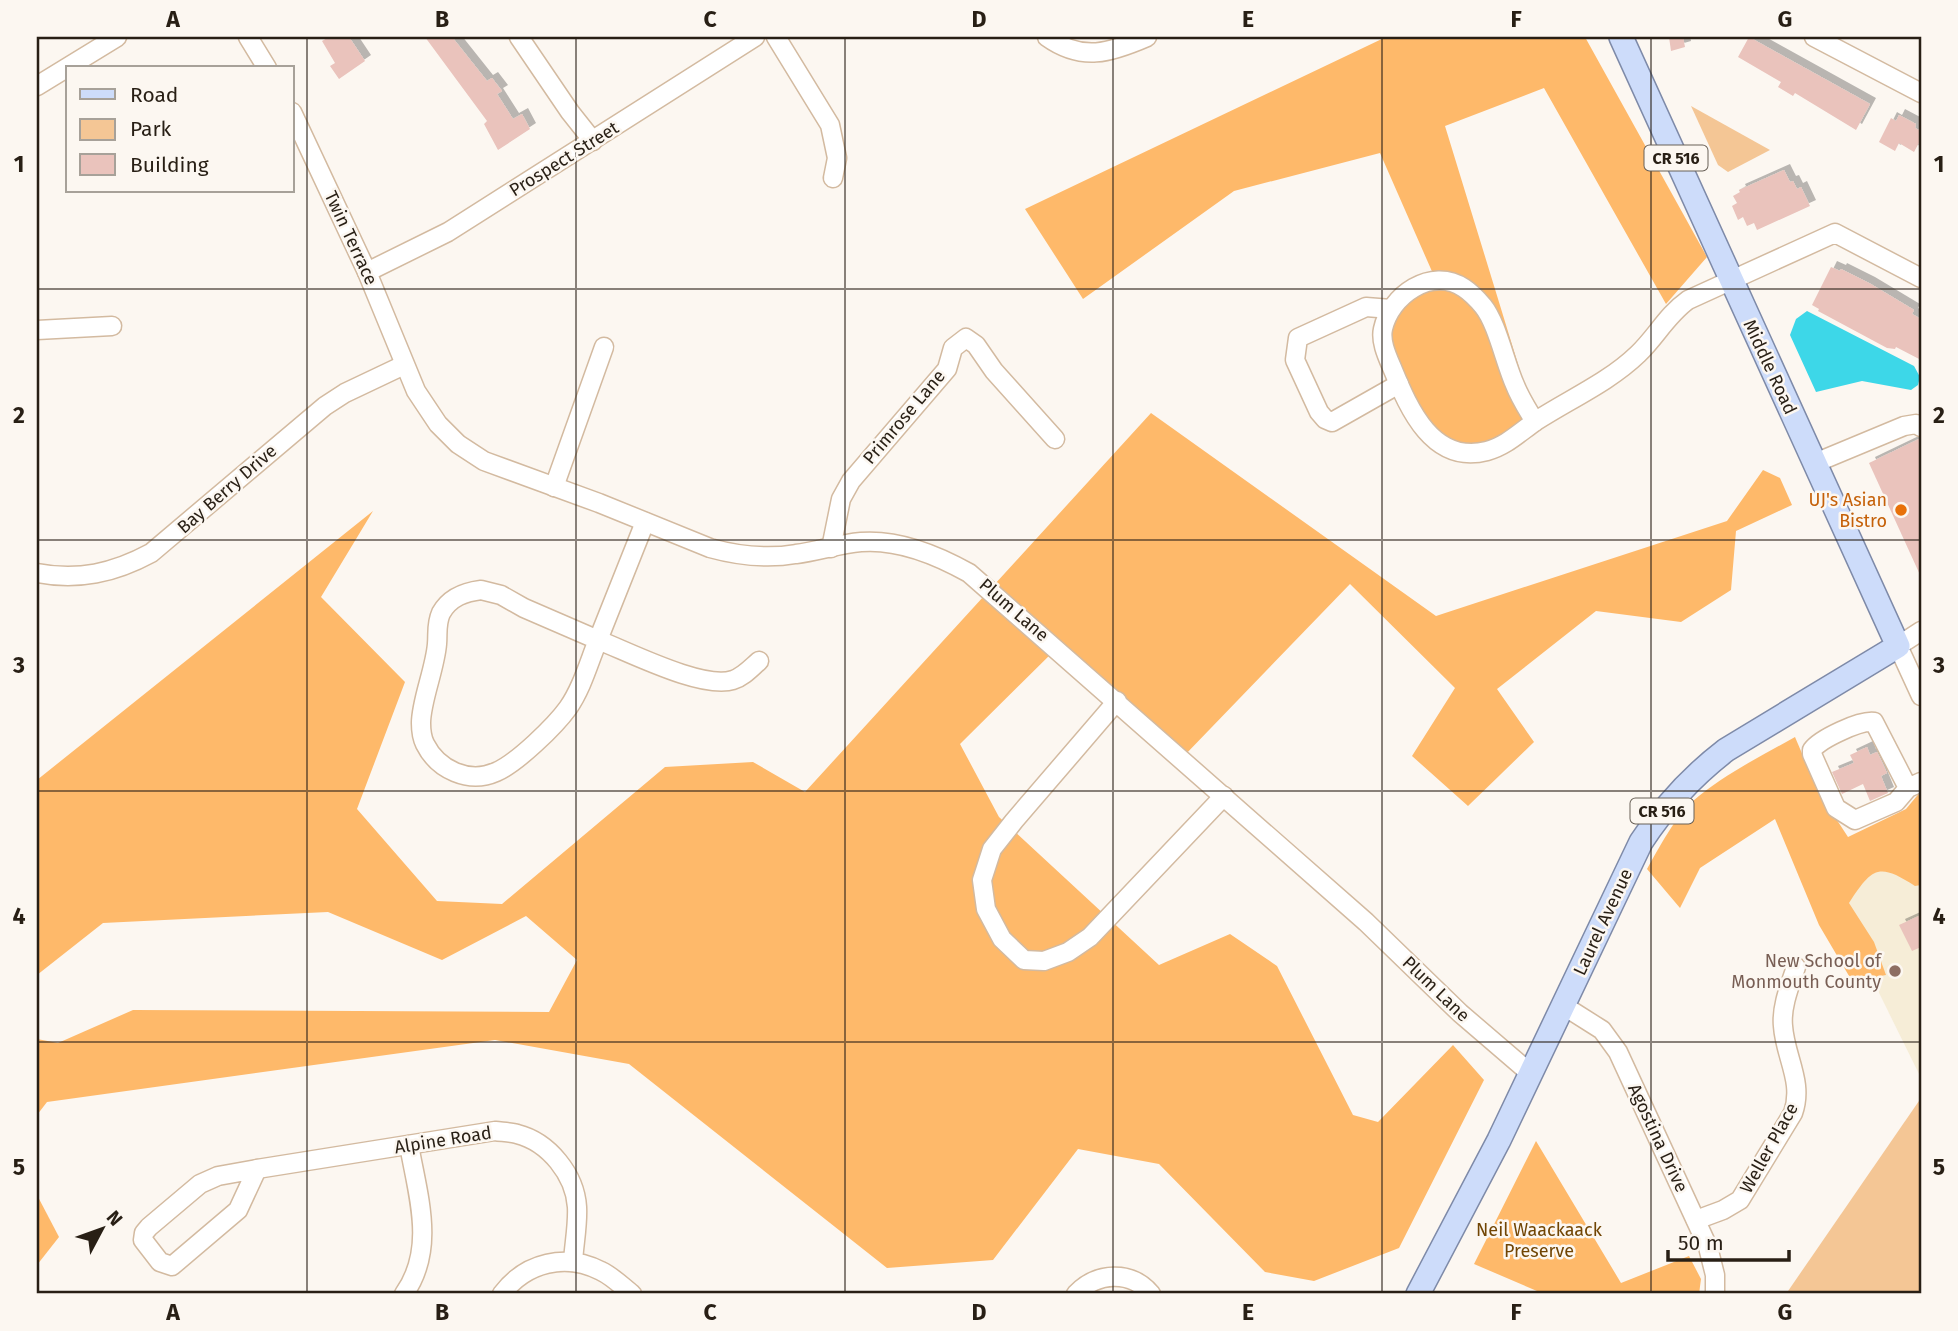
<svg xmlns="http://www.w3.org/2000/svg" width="1958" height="1331" font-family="'Fira Sans',sans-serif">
<defs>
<filter id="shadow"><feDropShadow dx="6" dy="-6" stdDeviation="0" flood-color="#0004"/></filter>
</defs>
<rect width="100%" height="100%" fill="#fcf7f1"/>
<polygon fill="#f6edd7" points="1921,813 1921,1078 1816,865"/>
<g fill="#f4c695">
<polygon points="1691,106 1770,150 1728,172 1718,165"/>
<polygon points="1921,1098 1921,1294 1786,1294"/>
</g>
<g fill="#feb96a">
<polygon points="1386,37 1585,37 1707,257 1666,304 1544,88 1445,126 1533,413 1505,445 1444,446 1410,402 1385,327 1434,276 1380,153 1234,191 1083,299 1025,209"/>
<polygon points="1151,413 1436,616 1727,521 1763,470 1780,478 1792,505 1736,531 1731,590 1681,622 1596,611 1497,689 1534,742 1468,806 1412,756 1455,688 1350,584 1183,757 1059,646 960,744 999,817 1159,965 1230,934 1277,966 1353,1115 1378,1122 1453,1045 1484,1080 1399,1248 1314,1281 1265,1272 1159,1164 1078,1149 993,1260 887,1268 629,1064 495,1040 47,1102 37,1115 37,1039 58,1043 133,1010 549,1012 577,960 526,916 442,960 328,912 103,923 37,975 37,780 373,511 321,597 405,682 357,809 437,901 502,904 665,767 753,762 805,792"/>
<path d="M1795,737L1818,791L1848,837L1906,809L1921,791V885L1915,886C1878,862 1872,868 1849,903L1874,942L1886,975L1852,981L1819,925L1775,819L1700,868L1680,908L1647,869C1659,848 1675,817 1693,801C1723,775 1761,756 1795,737Z"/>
<polygon points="1536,1141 1621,1283 1689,1256 1701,1279 1699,1294 1544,1294 1474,1264"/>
<polygon points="37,1195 59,1237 37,1265"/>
</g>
<polygon fill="#3dd7e8" points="1807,311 1914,366 1920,377 1918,385 1911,390 1862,381 1816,392 1790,335 1796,319"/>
<g fill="#eac3bc" filter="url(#shadow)">
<polygon points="329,37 349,37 365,61 339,79 330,66 335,63 322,41"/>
<polygon points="425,37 452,37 487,81 492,78 502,91 497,94 513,119 522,114 530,129 498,150 484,124 487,121"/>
<polygon points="1669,37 1683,37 1685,47 1671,51"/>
<polygon points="1749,37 1870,104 1856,130 1795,93 1793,96 1778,87 1781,82 1738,57"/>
<polygon points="1899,115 1916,124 1915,128 1921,131 1921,139 1914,152 1899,143 1895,151 1879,142 1891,118 1896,121"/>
<polygon points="1784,170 1790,182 1793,181 1797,189 1801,187 1810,206 1757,230 1754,223 1747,226 1743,217 1738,220 1732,206 1737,203 1733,196 1740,192 1739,190"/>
<polygon points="1831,267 1840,271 1841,269 1869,283 1914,310 1912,314 1921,319 1921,360 1896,347 1895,349 1887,348 1818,311 1819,309 1812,305"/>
<polygon points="1921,438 1921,577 1869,463"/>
<polygon points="1867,747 1870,755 1877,752 1881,760 1887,773 1881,776 1888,793 1870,801 1863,784 1842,794 1832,772 1854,763 1850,755"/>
<polygon points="1921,915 1921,947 1912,951 1899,925"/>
</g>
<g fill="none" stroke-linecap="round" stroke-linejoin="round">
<defs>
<g id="minor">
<polyline points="248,37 267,68"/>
<polyline points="519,37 570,112 593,141"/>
<polyline points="776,37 830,125 837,158 833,178"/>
<path d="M1047,37C1082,62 1110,53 1147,37"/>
<polyline points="1814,37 1921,93"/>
<polyline points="37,86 117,37"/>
<path d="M292,112L367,272L416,391L438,424L458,444L484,461L599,503L710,548C739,556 767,559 796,554C818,551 839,544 861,542C899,539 937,555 969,573L1366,922L1460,1013L1531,1074"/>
<polyline points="367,272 448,232 755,37"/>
<polyline points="1391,309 1366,307 1298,338 1295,360 1319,412 1325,419 1332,422 1399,384"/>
<polyline points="37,330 112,326"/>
<path d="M1535,422C1528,410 1520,398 1515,385C1505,363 1497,323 1483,306C1478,300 1470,292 1464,288C1431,266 1390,296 1383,329C1380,342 1388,358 1393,370C1409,409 1433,465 1487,451C1506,446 1520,432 1536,421C1570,399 1609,382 1638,354C1656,337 1667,315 1688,300L1835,233L1921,278"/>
<polyline points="1815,463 1904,426 1916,424 1921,427"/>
<polyline points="554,487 604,347"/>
<path d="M645,522L598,640C629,652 703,690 733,680C743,677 751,668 759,661"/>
<polyline points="831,548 841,499 851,481 947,369 953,348 966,338 976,345 994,371 1055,439"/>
<path d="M37,573C78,581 114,573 151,553L325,406L345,393L404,365"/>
<path d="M481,590L501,595L524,608L598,640C589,662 582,688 568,708C555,726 517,763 496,772C469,784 438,770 425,744C422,738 421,729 421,723C421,701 435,669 437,644C438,633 436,624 441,613C450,597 465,592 481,590Z"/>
<polyline points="1921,631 1898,646 1921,696"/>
<polyline points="1117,701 1014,821 992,849 982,880 986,909 1002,939 1024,960 1044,961 1068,952 1090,937 1224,796"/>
<path d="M1908,788L1874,722C1860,720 1820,739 1812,750V754L1836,808L1855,820L1896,802L1908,788L1921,782"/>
<polyline points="1564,1006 1602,1030 1618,1052 1708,1247 1715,1275 1715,1294"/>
<path d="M257,1169L495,1131C502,1132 511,1132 517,1134C549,1142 575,1175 577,1207C578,1225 574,1244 573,1262"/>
<polygon points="257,1169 238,1210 172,1266 160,1262 143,1240 144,1233 149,1227 200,1184 218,1176"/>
<path d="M1696,1220L1723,1210L1740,1200L1793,1113C1804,1082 1785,1057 1783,1026C1781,1007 1790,985 1796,967"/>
<path d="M404,1294C436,1249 418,1196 409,1145"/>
<path d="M502,1294C526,1262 566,1253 601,1271C612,1276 623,1287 632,1294"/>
<path d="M1076,1294C1097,1272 1131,1270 1151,1294"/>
</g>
<path id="major" d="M1418,1294L1499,1140L1641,842C1665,805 1691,777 1726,750L1898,646L1621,37"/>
</defs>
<use href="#minor" stroke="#d3baa0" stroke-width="21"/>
<use href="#major" stroke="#7e8aa8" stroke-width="26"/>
<use href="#minor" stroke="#fff" stroke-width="18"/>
<use href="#major" stroke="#cddcfa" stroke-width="23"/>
</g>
<path fill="none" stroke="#281f15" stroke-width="2" stroke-opacity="0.55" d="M307,37V1294M576,37V1294M845,37V1294M1113,37V1294M1382,37V1294M1651,37V1294M37,289H1921M37,540H1921M37,791H1921M37,1042H1921"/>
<circle fill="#e8710a" stroke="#fcf7f1" stroke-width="2.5" cx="1901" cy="510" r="7"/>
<circle fill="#8d6e63" stroke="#fcf7f1" stroke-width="2.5" cx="1895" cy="971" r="7"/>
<g text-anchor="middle" stroke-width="5" stroke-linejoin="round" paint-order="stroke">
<g fill="#fcf7f1" stroke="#686057" stroke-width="2">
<rect x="1644.5" y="145.5" width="63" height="25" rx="5"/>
<rect x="1630.5" y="798.5" width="63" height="25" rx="5"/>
</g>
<g font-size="16" font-weight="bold" fill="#281f15">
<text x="1676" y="164">CR 516</text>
<text x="1662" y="817">CR 516</text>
</g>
<g font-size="18" fill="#281f15" stroke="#fcf7f1">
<text transform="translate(564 159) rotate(-32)" y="6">Prospect Street</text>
<text transform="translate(351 238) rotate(65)" y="6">Twin Terrace</text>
<text transform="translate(1770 367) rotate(65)" y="6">Middle Road</text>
<text transform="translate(904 417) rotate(-50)" y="6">Primrose Lane</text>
<text transform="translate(227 489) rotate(-41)" y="6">Bay Berry Drive</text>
<text transform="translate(1014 610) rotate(41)" y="6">Plum Lane</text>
<text transform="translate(1603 922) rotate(-65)" y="6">Laurel Avenue</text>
<text transform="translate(1436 989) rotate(44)" y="6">Plum Lane</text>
<text transform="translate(1658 1138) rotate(65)" y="6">Agostina Drive</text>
<text transform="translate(443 1140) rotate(-9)" y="6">Alpine Road</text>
<text transform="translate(1769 1148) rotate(-61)" y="6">Weller Place</text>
</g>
<g font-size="18" fill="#c56008" stroke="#fcf7f1" text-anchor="end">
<text x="1887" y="506">UJ's Asian<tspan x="1887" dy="21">Bistro</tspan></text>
</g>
<g font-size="18" fill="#785e54" stroke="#fcf7f1" text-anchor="end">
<text x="1881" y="967">New School of<tspan x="1881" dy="21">Monmouth County</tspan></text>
</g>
<g font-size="18" fill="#714504" stroke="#fcf7f1">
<text x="1539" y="1236">Neil Waackaack<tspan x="1539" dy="21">Preserve</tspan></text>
</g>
</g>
<rect width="1958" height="1331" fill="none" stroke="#fcf7f1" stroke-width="77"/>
<rect x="66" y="66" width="228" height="126" fill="#fcf7f1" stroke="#a7a199" stroke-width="2"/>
<rect x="80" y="89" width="35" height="10" fill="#cddcfa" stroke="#a7a199" stroke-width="2"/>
<text x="130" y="102" font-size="21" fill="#281f15">Road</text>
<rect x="80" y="119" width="35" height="21" fill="#f4c695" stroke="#a7a199" stroke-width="2"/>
<text x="130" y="136" font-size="21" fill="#281f15">Park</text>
<rect x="80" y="154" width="35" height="21" fill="#eac3bc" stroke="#a7a199" stroke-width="2"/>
<text x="130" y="172" font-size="21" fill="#281f15">Building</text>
<g transform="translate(102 1229) rotate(49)" stroke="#fcf7f1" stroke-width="5" paint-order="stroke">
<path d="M0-5L12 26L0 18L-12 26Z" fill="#281f15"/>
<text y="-10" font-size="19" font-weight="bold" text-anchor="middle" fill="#281f15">N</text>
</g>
<path d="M1668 1250v10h121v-10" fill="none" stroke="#281f15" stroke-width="3.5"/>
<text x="1678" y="1250" font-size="21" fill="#281f15" stroke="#fcf7f1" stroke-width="5" paint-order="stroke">50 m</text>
<rect x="38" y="38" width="1882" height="1254" fill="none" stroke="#281f15" stroke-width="2.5"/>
<g font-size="23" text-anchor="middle" font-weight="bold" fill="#281f15">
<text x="173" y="27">A</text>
<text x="442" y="27">B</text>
<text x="710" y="27">C</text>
<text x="979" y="27">D</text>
<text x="1248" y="27">E</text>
<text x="1516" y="27">F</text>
<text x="1785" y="27">G</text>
<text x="19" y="172">1</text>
<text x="1939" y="172">1</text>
<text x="19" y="423">2</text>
<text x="1939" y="423">2</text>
<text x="19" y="673">3</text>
<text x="1939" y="673">3</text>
<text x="19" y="924">4</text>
<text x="1939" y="924">4</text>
<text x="19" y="1175">5</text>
<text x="1939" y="1175">5</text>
<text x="173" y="1320">A</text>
<text x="442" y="1320">B</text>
<text x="710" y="1320">C</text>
<text x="979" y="1320">D</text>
<text x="1248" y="1320">E</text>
<text x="1516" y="1320">F</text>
<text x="1785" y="1320">G</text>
</g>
</svg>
